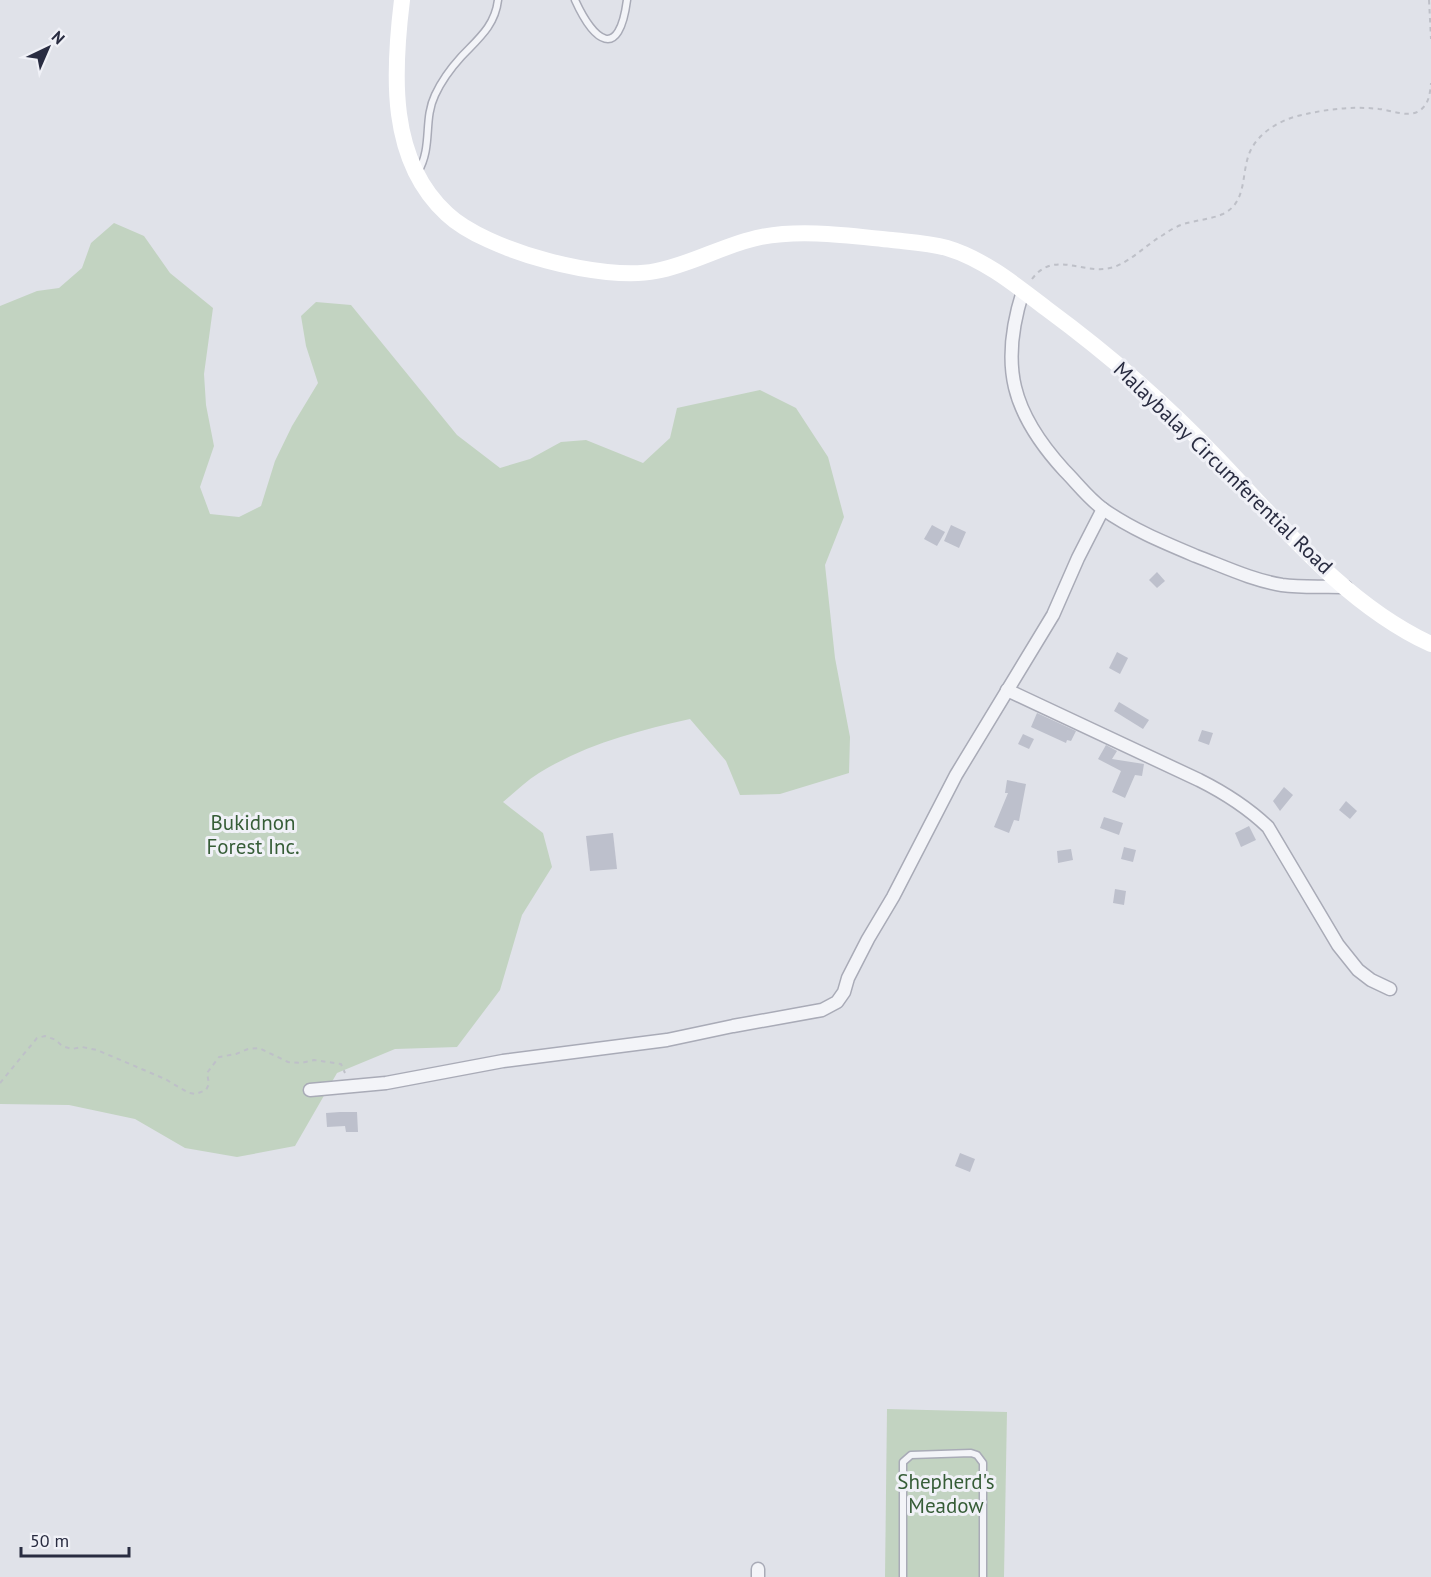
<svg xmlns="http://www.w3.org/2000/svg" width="1431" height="1577" font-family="'PT Sans',sans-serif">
<rect width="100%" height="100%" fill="#e0e2e9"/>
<g fill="#c2d3c1">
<path d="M114,223L144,236L170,273L213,308L204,374L206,405L214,446L200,487L210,514L239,517L261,506L275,461L292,426L318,383L306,346L301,316L316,302L351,305L457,435L500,468L530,459L561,442L586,440L643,463L670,438L677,408L760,390L796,408L828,457L844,517L825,565L835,658L850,737L849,773L780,794L740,795L726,761L690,719C637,731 586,744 539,773C526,781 515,792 503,802L543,833L552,867L522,915L500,990L457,1047L395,1049L337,1073L295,1146L237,1157L185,1148L135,1119L69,1105L0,1104V306L37,291L59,288L82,268L91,243Z"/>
<polygon points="887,1409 1007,1412 1004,1577 885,1577"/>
</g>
<g fill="#bdc0cc">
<polygon points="932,525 945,532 937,546 924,539"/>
<polygon points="951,525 966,532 959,548 944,541"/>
<polygon points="1157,572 1165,581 1157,588 1149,580"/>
<polygon points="1117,652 1128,658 1120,674 1109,668"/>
<polygon points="1119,702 1149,720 1143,729 1114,711"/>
<polygon points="1037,713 1076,731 1071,741 1067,740 1066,743 1031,727"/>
<polygon points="1202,730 1213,733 1209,745 1198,741"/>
<polygon points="1023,734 1034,739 1029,749 1018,744"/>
<polygon points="1106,745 1117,751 1112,759 1144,764 1142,776 1135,775 1125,798 1112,792 1121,771 1098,759"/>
<polygon points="1007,780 1026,784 1019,821 1014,820 1009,833 994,827 1008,793 1005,793"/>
<polygon points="1284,787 1293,795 1280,811 1273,801"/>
<polygon points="1346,801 1357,811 1350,819 1339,810"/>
<polygon points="1104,817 1123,823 1119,835 1100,828"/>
<polygon points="1249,826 1256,840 1241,847 1235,833"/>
<polygon points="613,833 617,869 590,871 586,836"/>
<polygon points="1124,847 1136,850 1133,862 1121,859"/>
<polygon points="1071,849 1073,860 1058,863 1057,851"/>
<polygon points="1115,889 1126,891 1124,905 1113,903"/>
<polygon points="340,1112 357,1112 358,1132 346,1132 345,1126 327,1127 326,1113"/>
<polygon points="960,1153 975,1159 970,1172 955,1166"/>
</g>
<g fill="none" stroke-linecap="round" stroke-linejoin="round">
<defs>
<g id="service">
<path d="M575,0C594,42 619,61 627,0"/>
<path d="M418,172C433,146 423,120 435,95C441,82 451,68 461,57C478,39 495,26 498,0"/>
<polyline points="903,1577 903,1462 911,1455 971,1453 977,1455 983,1463 983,1577"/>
</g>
<g id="minor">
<path d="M1023,291C999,366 1012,413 1064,470C1077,483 1088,498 1103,509C1131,529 1165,543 1196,556C1225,567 1252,580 1282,585C1303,588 1325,586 1346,587"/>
<path d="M1007,690L1199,780C1225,793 1247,807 1268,827L1338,945L1358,970L1371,980L1390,989"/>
<polyline points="310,1090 386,1083 503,1061 667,1040 733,1026 822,1010 837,1002 844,992 848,978 868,939 893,897 956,775 1053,615 1078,558 1103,509"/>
<polyline points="758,1577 758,1569"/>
</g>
</defs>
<use href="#service" stroke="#a9abb7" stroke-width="9"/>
<use href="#minor" stroke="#a9abb7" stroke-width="15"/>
<g stroke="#bec0c8" stroke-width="2" stroke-dasharray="4.5 4.5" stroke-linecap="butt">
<polyline points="1429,0 1431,39"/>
<path d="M1032,279C1052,252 1078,271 1104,269C1125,268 1145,245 1163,235C1170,230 1179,225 1187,223C1199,220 1211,219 1223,214C1247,202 1241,176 1249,154C1257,133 1281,119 1302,115C1327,109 1353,106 1379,109C1391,110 1408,118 1419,111C1429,105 1430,93 1431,83"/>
<polyline points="0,1083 37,1038 45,1036 56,1040 62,1046 72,1049 82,1047 97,1050 165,1079 189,1093 196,1094 206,1090 209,1084 207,1073 219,1057 236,1054 248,1049 259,1048 288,1062 301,1063 314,1060 341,1064 345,1073"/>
</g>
<use href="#service" stroke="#f3f4f8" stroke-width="6"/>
<use href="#minor" stroke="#f3f4f8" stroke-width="12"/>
<path stroke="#fff" stroke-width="16" d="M402,0C393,73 388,160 447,214C486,251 604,282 656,271C693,264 725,244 761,237C803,229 850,236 892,240C910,242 929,243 947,248C984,259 1017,286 1047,309C1108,354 1166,404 1218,459C1281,525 1346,605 1431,644"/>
</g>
<g text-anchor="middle" stroke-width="6" stroke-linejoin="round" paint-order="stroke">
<g font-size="21" fill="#292c41" stroke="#f0f1f7">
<text transform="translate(1223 468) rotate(44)" y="7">Malaybalay Circumferential Road</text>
</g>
<g font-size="21" fill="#365d37" stroke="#f0f1f7">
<text x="253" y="830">Bukidnon<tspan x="253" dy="24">Forest Inc.</tspan></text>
<text x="946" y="1489">Shepherd's<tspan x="946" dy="24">Meadow</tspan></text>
</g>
</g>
<g transform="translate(48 48) rotate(44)" stroke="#f0f1f7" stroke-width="4.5" paint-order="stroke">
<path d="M0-4.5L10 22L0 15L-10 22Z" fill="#292c41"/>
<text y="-9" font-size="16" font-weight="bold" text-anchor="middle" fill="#292c41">N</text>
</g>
<path d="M21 1547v9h108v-9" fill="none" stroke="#292c41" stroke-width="3"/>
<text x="30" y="1547" font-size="18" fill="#292c41" stroke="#f0f1f7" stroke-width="4.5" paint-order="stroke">50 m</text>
</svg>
